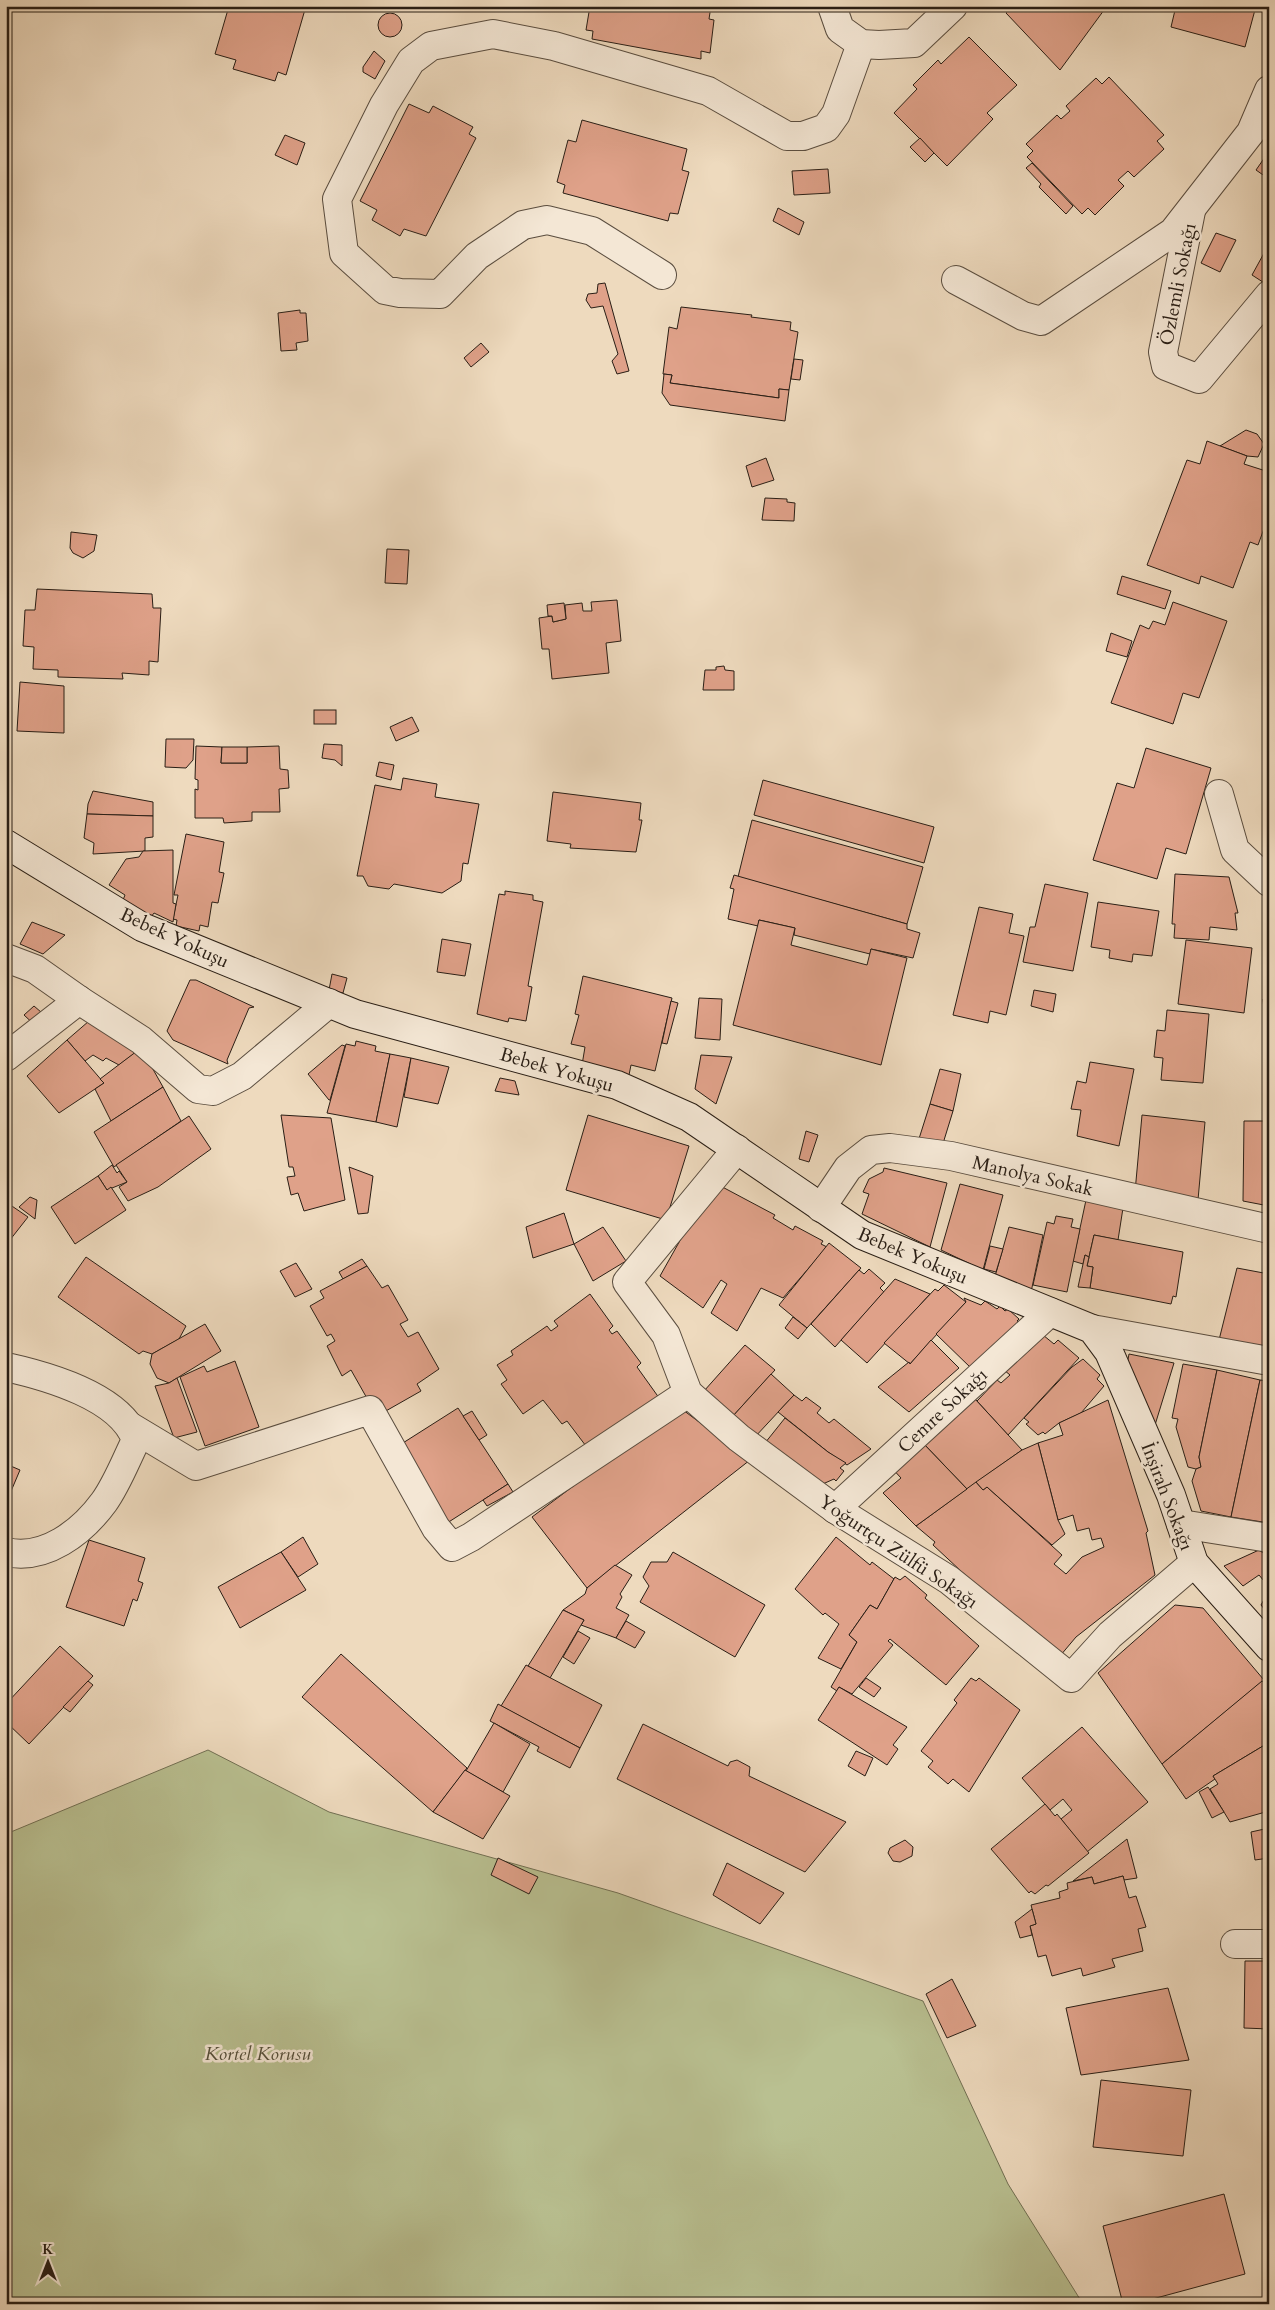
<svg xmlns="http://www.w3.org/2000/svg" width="1275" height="2310" font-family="Cardo,serif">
<rect width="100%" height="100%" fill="#eedabe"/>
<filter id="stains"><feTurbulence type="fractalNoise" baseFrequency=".004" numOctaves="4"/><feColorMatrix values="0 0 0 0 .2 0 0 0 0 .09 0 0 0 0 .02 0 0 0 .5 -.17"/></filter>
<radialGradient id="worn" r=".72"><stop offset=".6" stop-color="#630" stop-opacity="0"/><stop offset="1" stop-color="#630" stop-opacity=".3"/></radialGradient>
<polygon fill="#b9c091" stroke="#716f53" points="208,1750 329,1812 618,1893 923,2001 1008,2184 1083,2304 6,2304 6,1834"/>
<g fill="#dfa189" stroke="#291e15">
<polygon points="229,6 306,6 286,75 278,72 275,81 233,69 236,60 215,54"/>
<polygon points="590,6 711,6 709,19 714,20 710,53 701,51 701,59 592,39 593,31 586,30"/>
<polygon points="1012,6 1107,6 1060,70 1006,13"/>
<polygon points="1176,6 1256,6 1245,47 1171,27"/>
<circle cx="390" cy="25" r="12"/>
<polygon points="969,37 1017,85 987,113 993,119 947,166 894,113 917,89 913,85 938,60 941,64"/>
<polygon points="374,51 385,61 375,79 363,72 363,67"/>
<polygon points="1109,77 1164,135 1157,141 1164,149 1134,177 1128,171 1118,180 1124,186 1095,215 1088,208 1082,214 1027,157 1033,151 1026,144 1057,115 1061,119 1070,111 1066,106 1096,78 1102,84"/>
<polygon points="409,104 429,113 433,106 473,127 469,134 476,138 426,236 404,229 400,236 372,220 377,210 360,201"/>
<polygon points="582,120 687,149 682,170 689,172 678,214 670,213 668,221 563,193 565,185 557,182 568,140 576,142"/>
<polygon points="285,135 305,143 297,165 275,155"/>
<polygon points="920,138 934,153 925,162 910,147"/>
<polygon points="1265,157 1269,160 1269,173 1266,177 1256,170"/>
<polygon points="1032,163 1073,206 1066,214 1039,187 1041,184 1026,168"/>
<polygon points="828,169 830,193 794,195 792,171"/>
<polygon points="778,208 804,222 799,235 773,221"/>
<polygon points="1216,233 1236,240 1220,272 1201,263"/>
<polygon points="1269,244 1269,286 1252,275"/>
<polygon points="605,283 629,371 617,374 612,361 618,354 603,306 591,308 586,300 588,294 597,293 598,284"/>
<polygon points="681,307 752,315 751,317 791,322 790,330 798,332 789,390 779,389 779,398 670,383 672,375 663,374 669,327 677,329"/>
<polygon points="300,310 300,313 306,313 308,341 296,343 297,350 281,351 278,313"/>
<polygon points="481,343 489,352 471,367 464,358"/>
<polygon points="794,359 803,360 800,380 791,379"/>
<polygon points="664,374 672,375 670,383 779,398 779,389 789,390 785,421 670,405 662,393"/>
<polygon points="1246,430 1257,434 1264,444 1258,457 1247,456 1220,446"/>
<polygon points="1207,441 1247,456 1244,464 1269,472 1269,492 1265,504 1269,506 1269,515 1258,545 1250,542 1233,588 1201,576 1199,584 1147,565 1187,460 1200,464"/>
<polygon points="766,458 774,480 752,487 746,466"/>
<polygon points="765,498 787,499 787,502 795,503 794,521 762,520"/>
<polygon points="71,532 97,535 94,551 83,558 73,553 70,548"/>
<polygon points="387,549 409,550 407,584 385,583"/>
<polygon points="1122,576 1171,591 1165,609 1117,594"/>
<polygon points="37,589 152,594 153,608 161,608 158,662 149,661 149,675 122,673 123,679 58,677 58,670 33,669 34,647 23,646 25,610 35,610"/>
<polygon points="617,600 621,641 606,643 609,673 552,679 549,649 542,649 539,618 552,616 553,622 566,619 565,605 582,603 583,611 592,611 591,602"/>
<polygon points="1173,602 1227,621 1199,698 1183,693 1173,724 1111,703 1140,625 1149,629 1153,621 1165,625"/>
<polygon points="564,603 566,619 553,622 552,616 548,616 547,605"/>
<polygon points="1111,633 1132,641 1127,657 1106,651"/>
<polygon points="724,666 725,670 734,671 734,690 703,690 705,670 716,670 716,667"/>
<polygon points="20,682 64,686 64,733 17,731"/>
<rect x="314" y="710" width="22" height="14"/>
<polygon points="412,717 419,731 396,741 390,727"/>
<polygon points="166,739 194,739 193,760 186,768 165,767"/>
<polygon points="324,744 342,745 342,766 335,760 322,758"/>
<polygon points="196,746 222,747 221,763 247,763 247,747 279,746 280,769 288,770 289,788 279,789 280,812 252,812 252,821 224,823 223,818 195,818 195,789 198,790 198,780 195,779"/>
<polygon points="222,747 247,747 247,763 221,763"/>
<polygon points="1146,748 1211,768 1186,854 1166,848 1157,879 1093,860 1117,783 1134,788"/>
<polygon points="379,762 394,765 391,780 376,776"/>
<polygon points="403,778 437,784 435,797 479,804 468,864 463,863 461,881 442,893 394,884 389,889 368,886 363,876 357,876 375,785 401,790"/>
<polygon points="763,780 934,827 924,863 754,815"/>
<polygon points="93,791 153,802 153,816 87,814 88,804"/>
<polygon points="553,792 641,803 639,820 642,820 636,852 570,848 571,844 547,841"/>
<polygon points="87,814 153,816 153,837 145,838 145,851 93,854 94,843 84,838"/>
<polygon points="752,820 923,867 907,924 738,877"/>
<polygon points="186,834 224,842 219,872 224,873 218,903 212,902 208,927 200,925 199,931 176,926 177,920 173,919 178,895 174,895"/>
<polygon points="173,850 173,903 176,904 173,922 154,913 151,917 123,900 125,895 109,885 126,859 139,857 143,851"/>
<polygon points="1175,874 1229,877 1238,913 1235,913 1237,930 1210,927 1209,940 1174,938 1175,924 1172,924"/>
<polygon points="734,875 907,924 907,929 920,933 913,958 871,949 870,954 794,935 795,928 759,920 758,926 728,919 734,889 730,888"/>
<polygon points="1045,884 1088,893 1073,971 1023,962 1030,927 1035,927"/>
<polygon points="505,891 533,895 533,900 543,902 528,986 532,987 526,1021 509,1018 508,1022 477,1014 499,894 505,895"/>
<polygon points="1098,902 1159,911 1152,956 1133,954 1132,962 1109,958 1110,950 1091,947"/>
<polygon points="979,907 1013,914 1009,933 1024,936 1006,1015 990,1011 988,1023 953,1015"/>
<polygon points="759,920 795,928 791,945 867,965 871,949 907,958 881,1065 733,1025"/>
<polygon points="32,922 65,935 43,954 20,944"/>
<polygon points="442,939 471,944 465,976 437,972"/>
<polygon points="1186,940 1252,948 1244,1013 1178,1004"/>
<polygon points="332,974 347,978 343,993 329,990"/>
<polygon points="583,976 672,998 655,1071 631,1065 629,1075 582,1065 585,1047 571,1044 579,1015 575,1014"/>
<polygon points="190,980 196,980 254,1007 249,1008 227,1060 228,1064 173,1040 167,1031"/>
<polygon points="1034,990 1056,994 1053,1012 1031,1006"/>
<polygon points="699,998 722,999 720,1040 695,1038"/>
<polygon points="1263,999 1269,999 1269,1031 1266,1031"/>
<polygon points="671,1001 678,1003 667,1044 662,1043"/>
<polygon points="34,1006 49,1019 38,1028 24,1015"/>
<polygon points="1167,1010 1209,1014 1203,1083 1161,1080 1163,1058 1154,1057 1157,1030 1165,1031"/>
<polygon points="89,1021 143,1047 119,1065 106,1058 103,1061 93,1055 85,1061 67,1040"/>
<polygon points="67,1040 104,1083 59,1113 27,1076"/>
<polygon points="356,1041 376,1046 375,1051 390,1054 376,1122 327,1113 346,1044 355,1046"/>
<polygon points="342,1045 345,1046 330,1100 329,1100 308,1074"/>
<polygon points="141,1048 163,1087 111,1121 95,1089 104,1083 100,1079"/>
<polygon points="390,1054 411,1058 397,1127 376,1122"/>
<polygon points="701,1055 732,1057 716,1104 695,1089"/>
<polygon points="411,1058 449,1067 438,1104 404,1097"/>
<polygon points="1090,1062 1134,1069 1119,1146 1077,1136 1081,1110 1071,1109 1077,1081 1086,1083"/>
<polygon points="940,1069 961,1074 953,1111 930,1104"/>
<polygon points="500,1078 515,1081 519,1095 495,1091"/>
<polygon points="163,1087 181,1121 114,1167 94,1132"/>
<polygon points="930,1104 953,1111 941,1150 917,1145"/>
<polygon points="281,1115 331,1118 345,1200 304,1211 298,1193 291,1195 287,1177 295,1176 293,1167 289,1167"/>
<polygon points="588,1115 689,1146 666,1220 566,1190"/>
<polygon points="1142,1115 1205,1122 1197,1211 1135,1192"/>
<polygon points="189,1116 211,1149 158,1187 128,1201 119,1187 127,1182 116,1165"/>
<polygon points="1244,1121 1269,1121 1269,1206 1243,1201"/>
<polygon points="806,1131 818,1135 809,1162 799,1159"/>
<polygon points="112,1165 117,1173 119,1171 127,1182 107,1190 98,1176"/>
<polygon points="349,1167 373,1176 368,1213 358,1214"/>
<polygon points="884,1168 947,1183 930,1247 862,1214 869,1194 863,1192 869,1179 883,1172"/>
<polygon points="98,1176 107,1190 111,1187 126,1210 75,1244 51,1207"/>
<polygon points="713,1182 775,1215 773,1218 793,1230 795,1226 823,1241 821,1244 827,1247 783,1298 761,1288 737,1331 711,1313 727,1284 721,1280 703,1308 660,1276"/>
<polygon points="960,1184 1003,1195 983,1270 941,1250"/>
<polygon points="30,1197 37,1200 35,1219 19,1207"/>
<polygon points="1086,1200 1123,1208 1118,1240 1094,1235 1089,1257 1085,1255 1083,1264 1073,1261"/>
<polygon points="6,1202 28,1217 6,1245"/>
<polygon points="564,1213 574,1244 533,1258 526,1227"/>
<polygon points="1056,1216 1073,1219 1071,1227 1080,1229 1067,1292 1033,1285 1047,1222 1054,1224"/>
<polygon points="603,1227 626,1261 593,1281 574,1244"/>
<polygon points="1009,1227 1043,1235 1030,1297 994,1280"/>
<polygon points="1094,1235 1183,1252 1176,1297 1173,1296 1171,1304 1090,1288 1093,1267 1087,1266"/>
<polygon points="829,1243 861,1268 807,1328 779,1305"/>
<polygon points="990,1246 1003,1249 996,1272 984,1269"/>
<polygon points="1085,1255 1089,1257 1087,1266 1093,1267 1090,1288 1078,1287"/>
<polygon points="86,1257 186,1326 179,1339 152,1354 143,1351 139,1354 58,1297"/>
<polygon points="362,1259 367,1266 343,1279 339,1272"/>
<polygon points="296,1263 312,1289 295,1297 280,1271"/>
<polygon points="367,1266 382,1288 388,1285 408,1320 400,1324 408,1337 418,1332 439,1369 417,1384 421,1391 377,1416 351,1370 342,1376 327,1346 335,1341 331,1334 327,1336 310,1306 324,1298 320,1291"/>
<polygon points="1237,1268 1269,1274 1269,1325 1266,1337 1269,1346 1253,1355 1219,1340"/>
<polygon points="869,1269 885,1283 880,1288 884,1292 835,1347 811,1324 859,1270 864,1274"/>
<polygon points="895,1279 930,1294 867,1363 841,1340"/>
<polygon points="944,1285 966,1302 910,1364 884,1343 935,1289 938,1291"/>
<polygon points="590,1294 613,1326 609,1330 612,1334 617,1331 641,1363 637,1367 662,1402 592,1454 567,1421 562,1424 543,1400 523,1414 501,1384 507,1380 497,1365 513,1355 511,1351 547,1326 551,1331 558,1326 554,1321"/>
<polygon points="964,1298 981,1305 985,1301 997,1309 1000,1306 1005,1311 1008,1309 1019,1319 1017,1321 1022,1324 972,1369 936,1334 966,1302"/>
<polygon points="793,1317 807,1328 798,1339 785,1328"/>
<polygon points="205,1324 221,1351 169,1383 157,1378 150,1364 152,1354"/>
<polygon points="1043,1335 1054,1344 1058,1340 1079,1358 1008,1435 977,1401 997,1380 1001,1383 1010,1375 1004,1370 1025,1348 1029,1351"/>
<polygon points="931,1340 959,1368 909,1412 878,1387 909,1362 910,1364"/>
<polygon points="745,1345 775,1370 733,1416 704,1391"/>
<polygon points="1129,1354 1174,1363 1155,1425 1125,1376"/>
<polygon points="1083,1359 1100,1375 1097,1379 1104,1386 1081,1413 1059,1423 1045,1434 1043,1432 1038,1435 1026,1424 1029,1422 1024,1418 1072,1367"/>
<polygon points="235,1361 259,1427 205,1446 180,1377 204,1366 207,1372"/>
<polygon points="1183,1364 1217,1370 1199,1457 1201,1467 1196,1469 1188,1467 1176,1427 1178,1419 1172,1418"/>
<polygon points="1217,1370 1260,1380 1231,1517 1201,1511 1192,1481 1196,1469 1201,1467 1199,1457"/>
<polygon points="771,1374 794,1395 754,1438 733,1416"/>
<polygon points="177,1378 197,1432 174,1438 155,1386 169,1383"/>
<polygon points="1260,1380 1269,1381 1269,1523 1231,1517"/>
<polygon points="794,1395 802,1401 806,1397 821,1408 817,1413 829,1423 834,1419 871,1449 847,1465 828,1452 778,1412"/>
<polygon points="975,1399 1022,1450 967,1489 924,1444"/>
<polygon points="1108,1400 1148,1531 1146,1533 1155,1575 1076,1637 1060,1656 1020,1626 933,1545 935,1542 916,1526 976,1482 983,1490 987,1487 1062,1555 1054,1564 1066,1574 1082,1557 1104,1547 1101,1538 1092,1540 1089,1528 1077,1531 1073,1515 1058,1520 1038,1443 1063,1435 1059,1423"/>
<polygon points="679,1407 750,1460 587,1588 532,1517"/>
<polygon points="458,1408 508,1484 444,1525 395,1448"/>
<polygon points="472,1411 487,1435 479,1440 463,1416"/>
<polygon points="785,1418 828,1452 846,1463 840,1468 844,1471 836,1481 834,1479 816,1487 765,1443"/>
<polygon points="921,1441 967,1489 916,1526 883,1493 901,1478 890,1466"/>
<polygon points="1038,1443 1058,1520 1065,1534 1052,1545 987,1487 983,1490 976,1482 1022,1450"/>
<polygon points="6,1464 20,1470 6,1503"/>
<polygon points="508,1484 513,1492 487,1506 483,1500"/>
<polygon points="303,1537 318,1564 298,1577 281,1552"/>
<polygon points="836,1537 870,1565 872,1562 894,1579 877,1609 870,1605 849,1635 857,1642 841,1669 818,1658 839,1624 825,1613 823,1615 795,1589"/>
<polygon points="89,1540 145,1558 138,1581 143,1583 137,1601 133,1599 124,1626 66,1607"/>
<polygon points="1259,1550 1269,1557 1269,1587 1259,1575 1243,1586 1224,1566"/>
<polygon points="281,1552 306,1590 240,1628 218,1587"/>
<polygon points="673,1552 765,1605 735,1657 640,1602 649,1586 643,1577 651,1562 667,1562"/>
<polygon points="615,1565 632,1575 620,1594 622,1597 616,1608 629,1615 616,1638 581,1625 584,1620 563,1610 585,1594 587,1588"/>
<polygon points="905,1576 927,1595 925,1598 979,1646 946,1685 890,1639 888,1641 893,1645 852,1694 839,1687 837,1691 831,1687 857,1642 849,1635 870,1605 877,1609 895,1577 900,1580"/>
<polygon points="1267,1594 1269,1595 1269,1615 1261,1605"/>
<polygon points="1175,1605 1203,1608 1264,1680 1162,1764 1098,1673"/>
<polygon points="563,1610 584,1620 550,1678 528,1666"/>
<polygon points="626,1621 645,1632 635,1648 616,1638"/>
<polygon points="578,1631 590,1638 574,1664 563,1657"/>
<polygon points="60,1646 93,1676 29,1744 6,1722 6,1704"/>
<polygon points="341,1654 467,1768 433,1812 302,1697"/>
<polygon points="526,1665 602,1705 580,1748 501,1706"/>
<polygon points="866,1678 881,1688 874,1697 859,1687"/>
<polygon points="971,1678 976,1681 979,1678 1020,1710 969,1792 953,1779 948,1784 928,1767 933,1761 921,1751 957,1703 954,1700"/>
<polygon points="88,1681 93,1685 70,1712 63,1707"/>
<polygon points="1262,1681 1269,1688 1269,1755 1263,1746 1213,1776 1215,1779 1186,1799 1162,1764"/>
<polygon points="839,1687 907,1727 893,1745 898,1749 887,1765 818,1720"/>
<polygon points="498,1704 580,1748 570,1768 537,1751 539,1747 490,1721"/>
<polygon points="494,1723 530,1744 503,1792 466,1771"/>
<polygon points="643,1724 728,1766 730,1762 737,1760 750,1767 749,1776 846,1822 805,1872 617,1779"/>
<polygon points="1082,1727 1148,1802 1087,1852 1061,1819 1072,1810 1063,1799 1050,1810 1022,1778"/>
<polygon points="1263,1746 1269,1755 1269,1811 1230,1822 1210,1789 1218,1784 1213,1776"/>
<polygon points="856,1751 873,1758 865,1776 848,1766"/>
<polygon points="465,1770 510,1796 483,1839 433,1812"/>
<polygon points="1208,1787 1224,1812 1212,1818 1199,1792"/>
<polygon points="1045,1804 1055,1816 1057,1814 1089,1853 1048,1886 1046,1885 1035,1894 1031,1891 1029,1893 991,1849"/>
<polygon points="1269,1828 1269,1858 1255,1860 1251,1832"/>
<polygon points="1127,1839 1137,1878 1124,1880 1123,1876 1094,1884 1092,1877 1073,1881"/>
<polygon points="905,1840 913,1847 912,1856 900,1862 893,1861 888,1853 890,1848"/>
<polygon points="498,1858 538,1877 529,1894 491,1875"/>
<polygon points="727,1863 784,1893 760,1924 713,1895"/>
<polygon points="1123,1876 1129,1898 1136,1896 1146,1927 1138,1929 1143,1951 1112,1959 1115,1967 1083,1976 1081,1968 1052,1976 1046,1955 1038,1957 1030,1926 1036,1924 1031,1905 1060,1898 1059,1892 1068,1889 1067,1883 1092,1877 1094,1884"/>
<polygon points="1032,1909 1036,1924 1030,1926 1032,1935 1020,1938 1015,1922"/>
<polygon points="1245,1961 1269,1961 1269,2029 1244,2028"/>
<polygon points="952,1979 976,2026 947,2038 926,1994"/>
<polygon points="1168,1988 1189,2060 1081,2075 1066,2008"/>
<polygon points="1101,2080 1191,2090 1183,2156 1093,2147"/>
<polygon points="1224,2194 1245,2274 1134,2304 1123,2304 1103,2226"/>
</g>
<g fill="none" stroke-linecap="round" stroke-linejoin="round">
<defs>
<g id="street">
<polyline points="832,6 840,29 861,44 879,45 914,43 953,6"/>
<polyline points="1191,211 1163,352 1166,366 1199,379 1269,295"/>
<polyline points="662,275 592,231 547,220 523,225 477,256 440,294 400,293 385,290 344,253 337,199 384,105 411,61 431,46 493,34 554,46 708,91 787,136 803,136 826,128 836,114 861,44"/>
<polyline points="956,280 1023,316 1041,321 1173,232 1251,132 1269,90"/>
<polyline points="1219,794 1235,850 1269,882"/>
<polyline points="6,958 35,969 79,1000 141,1040 198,1089 213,1091 242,1076 329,1003"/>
<polyline points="6,1057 79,1000"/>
<polyline points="737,1149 627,1282 666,1335 688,1393 739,1438 835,1509 949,1580 1071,1678 1110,1635 1194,1563"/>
<polyline points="821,1208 848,1168 871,1150 890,1148 951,1156 1269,1229"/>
<polyline points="1092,1329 1269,1361"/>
<path d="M6,1367C47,1376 121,1397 136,1440C126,1460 117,1484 104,1502C82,1532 45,1561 6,1552"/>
<polyline points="131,1427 196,1466 370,1410 436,1528 452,1547 471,1537 688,1393"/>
<polyline points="835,1509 1050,1312"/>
<polyline points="1181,1524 1269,1538"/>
<polyline points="1235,1944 1269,1944"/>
</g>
<polyline id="secondary" points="6,844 142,927 355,1014 617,1085 689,1117 862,1235 1092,1329 1109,1352 1171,1495 1194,1563 1269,1647"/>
</defs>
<use href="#street" stroke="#5a4d3f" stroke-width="30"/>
<use href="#secondary" stroke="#291e15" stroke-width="30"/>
<use href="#street" stroke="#f4e7d5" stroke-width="28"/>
<use href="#secondary" stroke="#f4e7d5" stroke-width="28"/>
</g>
<g text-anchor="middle" stroke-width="5" stroke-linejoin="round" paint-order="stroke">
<g font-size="19" fill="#291e15" stroke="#f4e7d5">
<text transform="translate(1177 284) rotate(-79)" y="7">Özlemli Sokağı</text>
<text transform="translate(175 937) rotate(25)" y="7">Bebek Yokuşu</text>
<text transform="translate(557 1069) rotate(16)" y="7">Bebek Yokuşu</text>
<text transform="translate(1033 1175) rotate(13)" y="7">Manolya Sokak</text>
<text transform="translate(913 1255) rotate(23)" y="7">Bebek Yokuşu</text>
<text transform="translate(942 1410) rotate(-43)" y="7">Cemre Sokağı</text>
<text transform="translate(1168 1496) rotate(69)" y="7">İnşirah Sokağı</text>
<text transform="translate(899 1551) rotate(34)" y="7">Yoğurtçu Zülfü Sokağı</text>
</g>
<g font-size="19" font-style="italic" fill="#544f3a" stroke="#f4e7d5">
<text x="258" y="2060">Kortel Korusu</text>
</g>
</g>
<rect width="1275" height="2310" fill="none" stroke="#eedabe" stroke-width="25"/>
<rect x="8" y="8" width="1260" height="2295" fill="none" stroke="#291e15" stroke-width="2.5"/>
<rect x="12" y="12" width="1250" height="2285" fill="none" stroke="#291e15"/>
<g transform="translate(48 2262)" stroke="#f4e7d5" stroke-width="4" paint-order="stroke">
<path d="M0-4L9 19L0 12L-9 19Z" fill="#291e15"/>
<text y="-8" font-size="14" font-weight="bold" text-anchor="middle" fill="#291e15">K</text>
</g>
<rect width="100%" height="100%" filter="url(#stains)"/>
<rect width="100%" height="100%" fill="url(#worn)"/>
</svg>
